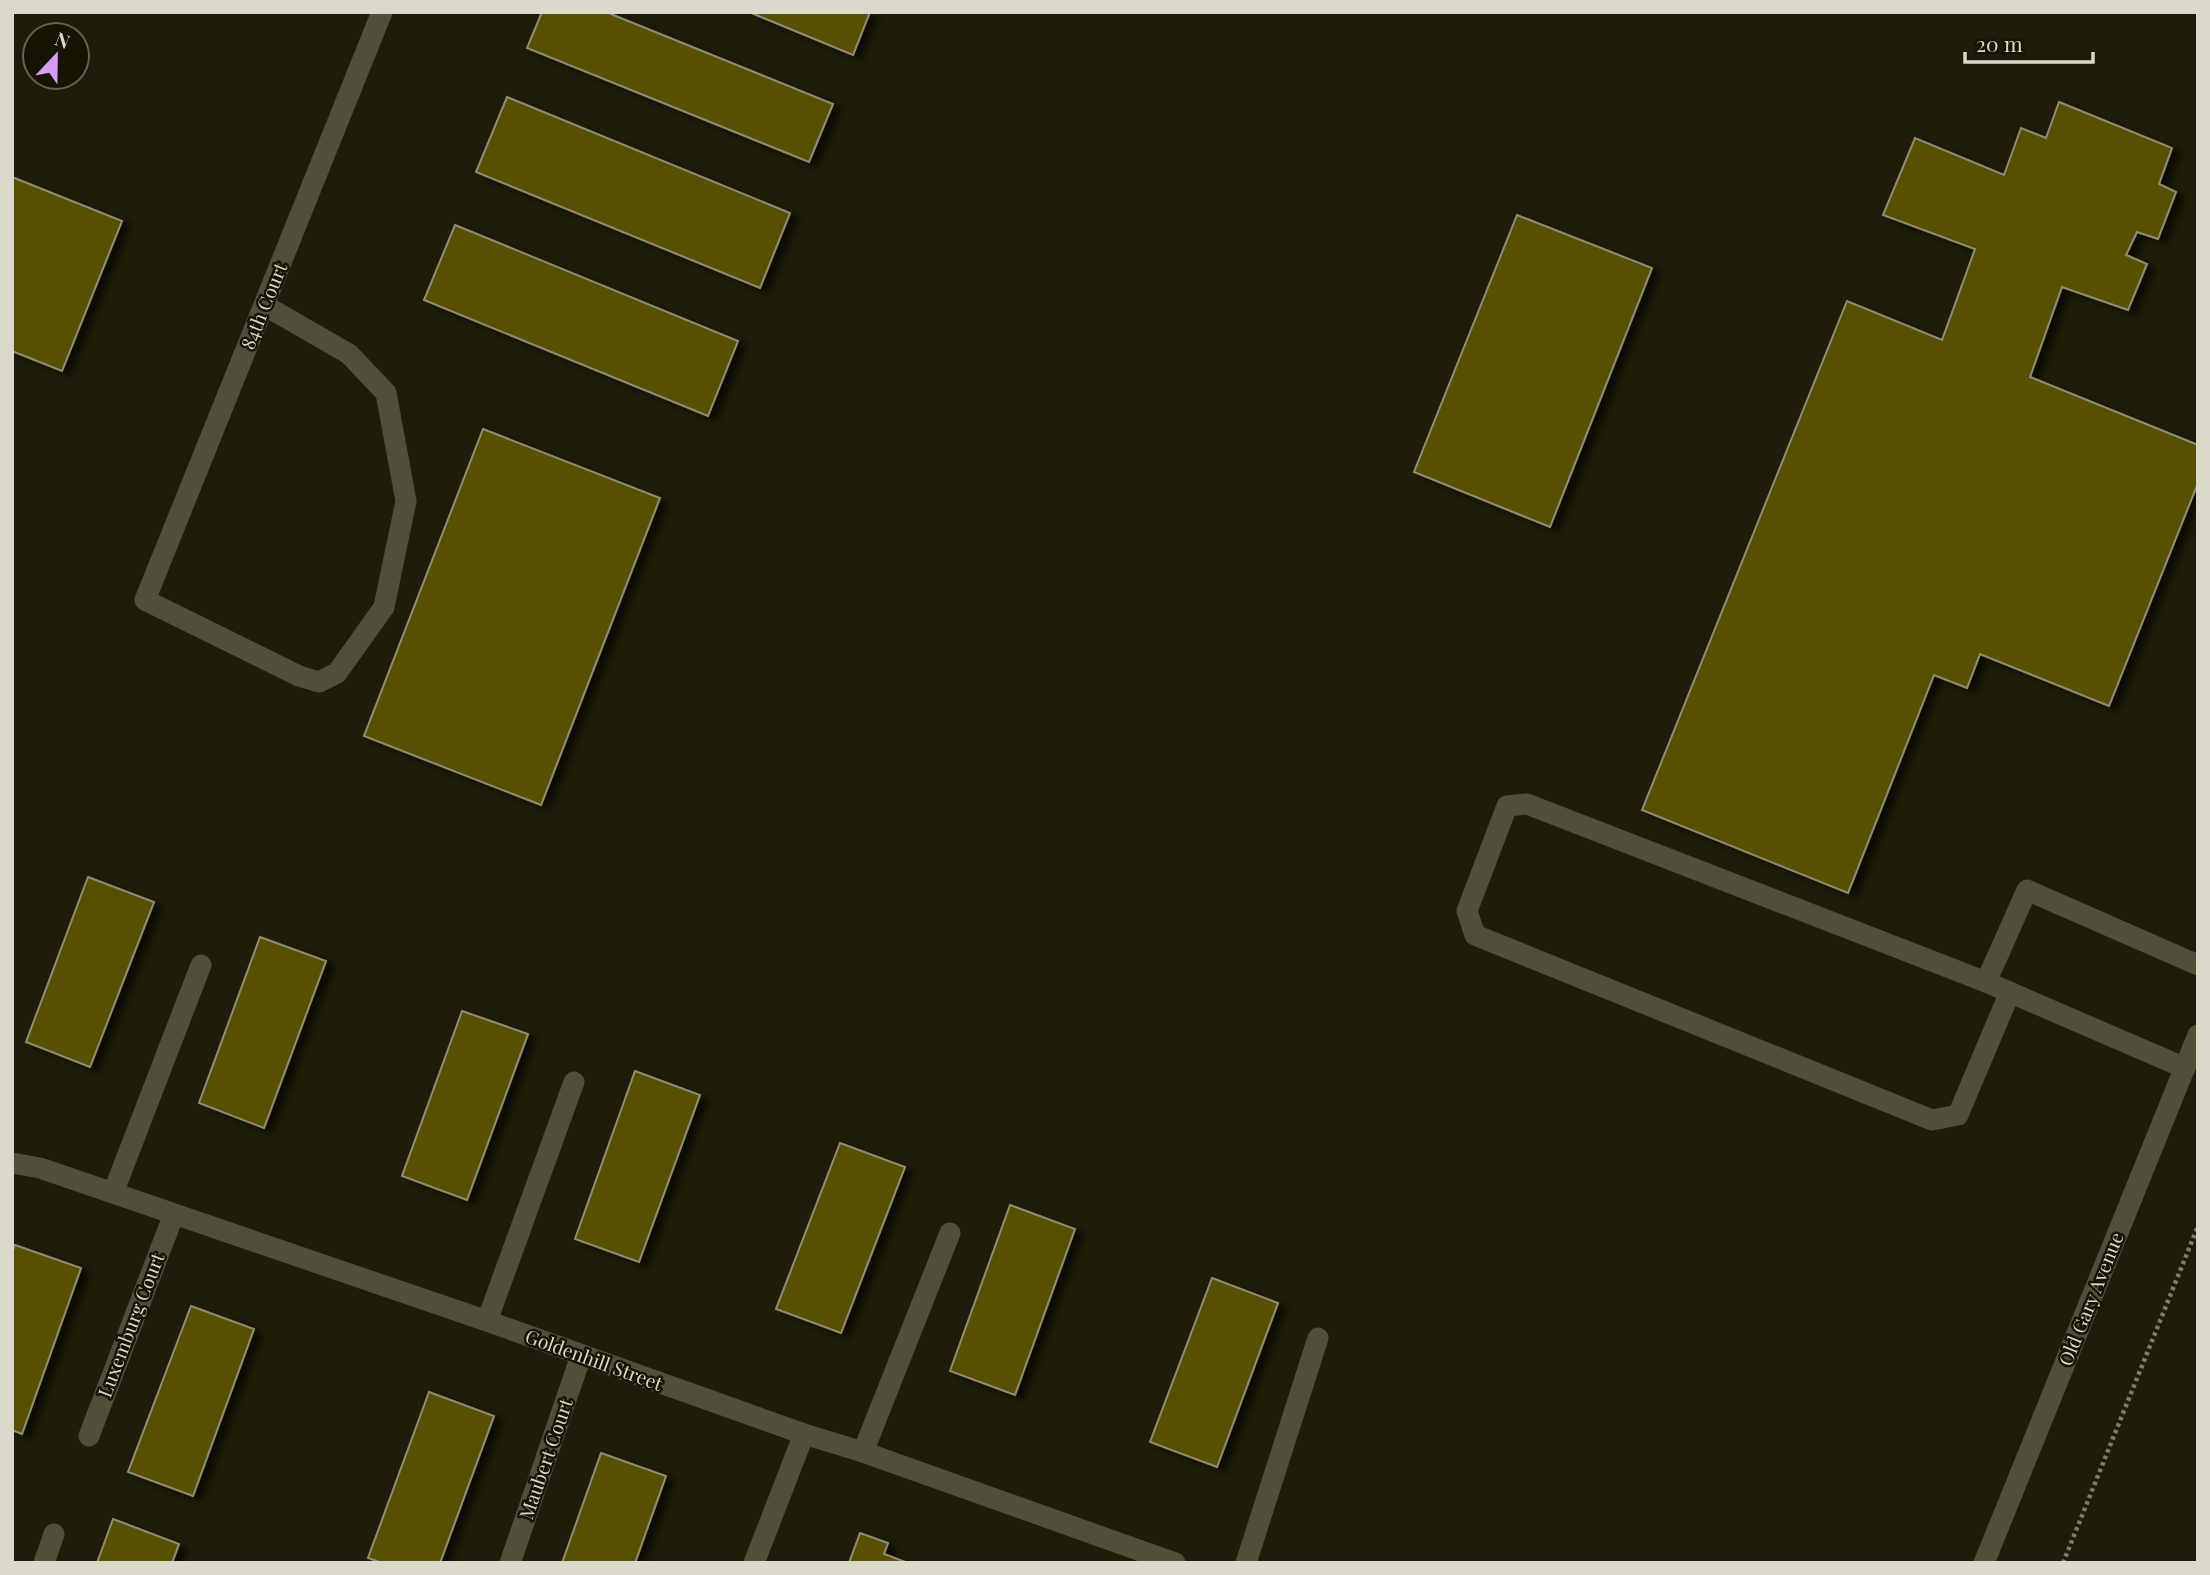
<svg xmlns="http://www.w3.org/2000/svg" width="2210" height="1575" font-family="'Playfair Display',serif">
<defs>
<filter id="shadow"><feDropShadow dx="8" dy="4.5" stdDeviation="3.5" flood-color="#0009"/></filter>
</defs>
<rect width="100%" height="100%" fill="#1f1d09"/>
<g fill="#585000" stroke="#8f8d75" stroke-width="2" filter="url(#shadow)">
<polygon points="542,12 606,12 833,104 809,162 527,48"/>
<polygon points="749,12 870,12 853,55"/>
<polygon points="507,97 790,213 760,288 476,172"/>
<polygon points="2059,102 2172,148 2159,184 2176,192 2158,239 2137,232 2126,255 2147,264 2128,310 2062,287 2030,377 2198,445 2198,483 2109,706 1980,654 1967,688 1934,675 1848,893 1642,810 1847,301 1942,340 1975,249 1883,215 1915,138 2004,175 2021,128 2046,138"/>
<polygon points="12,177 122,221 62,371 12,351"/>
<polygon points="1517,215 1652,268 1550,527 1414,472"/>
<polygon points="455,225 738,341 708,416 424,300"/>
<polygon points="483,429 660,498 541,805 364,736"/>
<polygon points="88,877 154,902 90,1067 26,1042"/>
<polygon points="260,937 326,961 264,1128 199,1103"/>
<polygon points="462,1011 528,1034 467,1200 402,1176"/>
<polygon points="635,1071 700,1095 639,1262 575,1239"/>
<polygon points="840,1143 905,1167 841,1333 776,1309"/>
<polygon points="1010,1205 1075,1229 1015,1395 950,1371"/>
<polygon points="15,1245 81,1268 22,1434 12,1430 12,1253"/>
<polygon points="1212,1278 1278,1303 1217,1467 1150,1442"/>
<polygon points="191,1306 254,1329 193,1496 128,1472"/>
<polygon points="429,1392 494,1416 440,1563 382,1563 368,1558"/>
<polygon points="601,1453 666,1476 635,1563 562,1563"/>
<polygon points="113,1519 179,1544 172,1563 97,1563"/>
<polygon points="860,1533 888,1543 884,1554 908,1563 849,1563"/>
</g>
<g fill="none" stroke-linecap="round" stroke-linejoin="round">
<polyline stroke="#7e7c6c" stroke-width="4.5" stroke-dasharray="3.5 3.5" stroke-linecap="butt" points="2063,1563 2198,1226"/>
<g stroke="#514f39" stroke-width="21">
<polyline points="264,305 349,354 386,393 406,501 384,607 337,673 319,682 299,676 145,600 382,12"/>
<polyline points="1986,982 1527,804 1507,806 1467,911 1475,935 1932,1120 1958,1115 2010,992"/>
<polyline points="2185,1068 1986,982 2027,890 2198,965"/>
<polyline points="12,1163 40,1168 487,1321 804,1434 863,1452 1175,1563"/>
<polyline points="113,1193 201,965"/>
<polyline points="487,1321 574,1082"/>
<polyline points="89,1436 174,1214"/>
<polyline points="863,1452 950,1233"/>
<polyline points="44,1563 54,1534"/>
<polyline points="510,1563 581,1356"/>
<polyline points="754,1563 804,1434"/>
<polyline points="1246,1563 1318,1338"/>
<polyline points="1984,1563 2198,1035"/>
</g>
</g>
<g text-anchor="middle" stroke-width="5" stroke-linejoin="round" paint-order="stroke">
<g font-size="19" fill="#dad9cc" stroke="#161402">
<text transform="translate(264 306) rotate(-68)" y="7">84th Court</text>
<text transform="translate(2091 1299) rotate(-68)" y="7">Old Gary Avenue</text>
<text transform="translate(131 1325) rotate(-69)" y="7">Luxemburg Court</text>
<text transform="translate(594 1360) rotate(20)" y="7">Goldenhill Street</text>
<text transform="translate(546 1459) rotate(-71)" y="7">Maubert Court</text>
</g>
</g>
<rect width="2210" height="1575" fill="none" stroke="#dad9cc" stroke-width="28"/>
<g transform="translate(56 56) rotate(22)"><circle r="33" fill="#161402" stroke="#646353" stroke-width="2"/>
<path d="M0-5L12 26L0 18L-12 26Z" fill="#d79bf9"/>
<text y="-10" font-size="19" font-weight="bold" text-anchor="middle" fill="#dad9cc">N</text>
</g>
<path d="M1965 52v10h128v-10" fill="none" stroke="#dad9cc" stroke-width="3.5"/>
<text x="1976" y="52" font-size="21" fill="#dad9cc" stroke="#161402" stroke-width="5" paint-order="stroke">20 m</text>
</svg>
